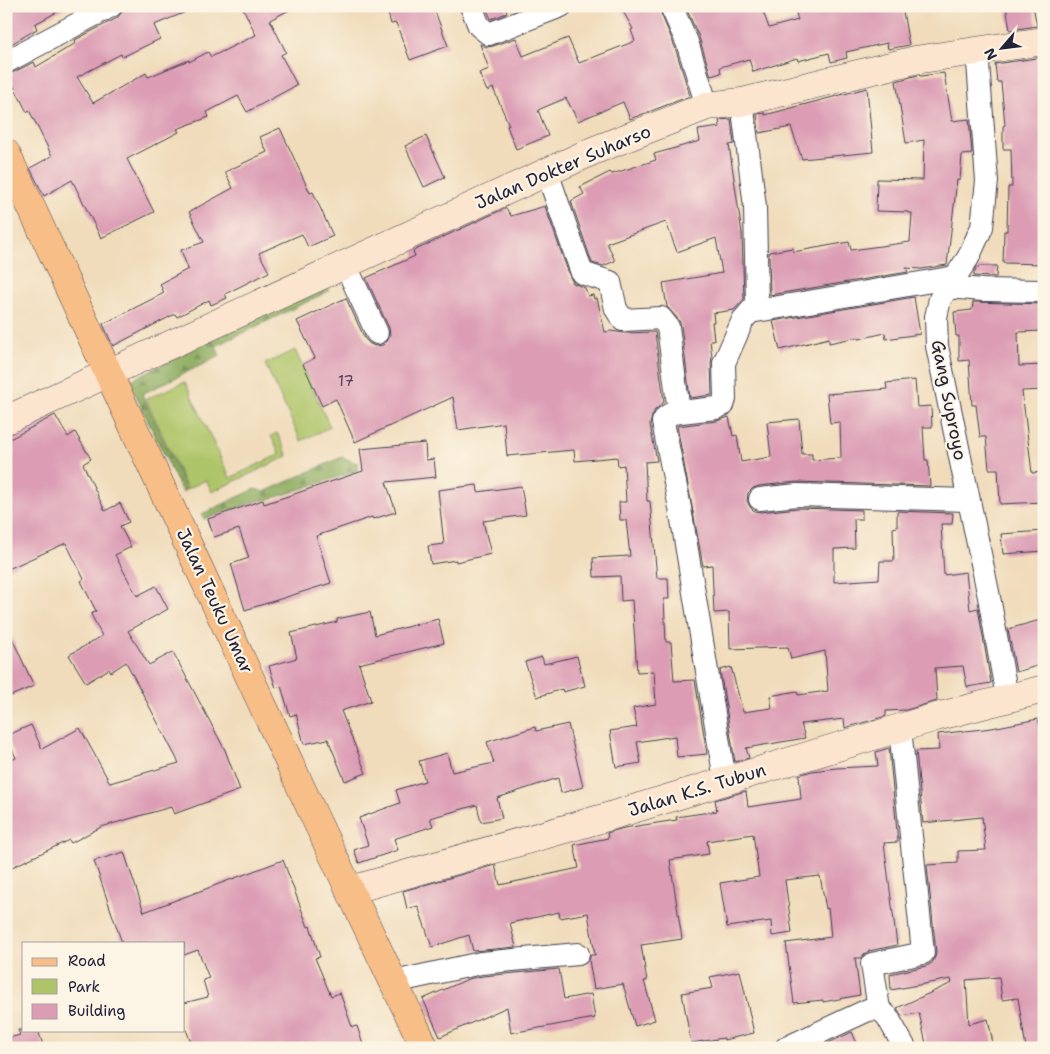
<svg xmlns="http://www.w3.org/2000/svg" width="1050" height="1054" font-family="'Shantell Sans',sans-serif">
<defs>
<pattern id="forest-firs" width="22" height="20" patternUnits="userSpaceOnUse" patternTransform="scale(1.25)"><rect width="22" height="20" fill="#8aaa5c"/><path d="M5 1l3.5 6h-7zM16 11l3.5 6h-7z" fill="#708a4d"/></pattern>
</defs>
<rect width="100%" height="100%" fill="#fcf5e5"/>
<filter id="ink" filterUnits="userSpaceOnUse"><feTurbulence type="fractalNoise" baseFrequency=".02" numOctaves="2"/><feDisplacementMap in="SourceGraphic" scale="10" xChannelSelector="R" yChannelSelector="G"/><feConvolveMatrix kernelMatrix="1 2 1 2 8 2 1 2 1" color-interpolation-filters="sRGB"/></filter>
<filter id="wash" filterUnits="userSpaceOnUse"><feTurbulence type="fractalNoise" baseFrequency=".0096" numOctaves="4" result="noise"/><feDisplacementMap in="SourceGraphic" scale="20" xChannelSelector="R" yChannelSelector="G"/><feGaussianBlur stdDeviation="1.12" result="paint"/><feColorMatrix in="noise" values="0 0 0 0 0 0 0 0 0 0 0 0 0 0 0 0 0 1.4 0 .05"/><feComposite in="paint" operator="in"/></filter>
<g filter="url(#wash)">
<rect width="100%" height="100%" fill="#f0dcbb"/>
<g fill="#adc468" stroke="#687352">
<polygon points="295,350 330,427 301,441 265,364"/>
<polygon points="185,382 230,478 280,454 271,436 277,433 288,456 212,492 206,480 187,489 146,399"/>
</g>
<g fill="url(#forest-firs)" stroke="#56664c">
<polygon points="325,283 329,291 216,346 220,356 142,394 186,490 182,492 129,381"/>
<polygon points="342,457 359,464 357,471 264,501 263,499 204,519 202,514 255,489 264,492"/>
</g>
<g id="blocks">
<g fill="#db9cb4">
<polygon points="6,6 68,6 35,24 37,29 6,47"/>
<polygon points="134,6 198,7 154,25 160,39 122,57 121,54 77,77 93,103 146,73 148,77 189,60 189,62 208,52 211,57 256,35 242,6 297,6 270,20 286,52 281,55 297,85 247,112 238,96 207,112 209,117 177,129 179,132 127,159 154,212 101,238 72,180 44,196 30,168 52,156 29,110 27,112 8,75 34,62 36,67 76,43 75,40 117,18 123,11"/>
<polygon points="386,6 433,6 448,46 410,60 396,23 391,24"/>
<polygon points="485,6 505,6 507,13 491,19"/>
<polygon points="620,6 658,6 675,47 690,96 630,119 623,102 578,121 566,98 538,110 548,136 516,149 507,126 509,125 493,88 487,91 479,73 489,69 480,44 487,47 493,46 516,38 523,56 568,38 579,63 635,41 631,30 633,29"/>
<polygon points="685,6 761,6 769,28 798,20 794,6 902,6 909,45 888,49 887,43 846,52 847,58 831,62 829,53 798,61 797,58 753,72 749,59 720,67 721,73 711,76 699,37"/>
<polygon points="1006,6 1033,6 1037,26 1010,30"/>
<polygon points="1044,57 1044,264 1003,263 1004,231 1007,231 1008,187 1012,187 1011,149 1003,149 1003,126 1005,125 1001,82 997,82 995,64"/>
<polygon points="944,73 952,121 969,119 972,154 962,155 960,180 957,180 947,265 921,269 906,268 908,272 770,295 769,252 793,248 793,252 849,242 851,250 910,242 912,213 908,213 908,212 876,211 877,179 923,180 924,140 906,143 896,81 918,75 921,76"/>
<polygon points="867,88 873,152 802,159 791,127 759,133 757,114 765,113 765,115"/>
<polygon points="731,119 734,144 729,145 742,233 744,299 734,310 713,313 714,322 712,322 714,340 710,340 712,357 711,363 712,395 690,398 681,325 678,319 667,307 663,283 722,273 716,238 677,252 666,222 607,243 615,261 603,266 592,263 571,201 584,194 580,187 610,172 612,174 656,160 654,154 700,141 698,130 720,127 719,120"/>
<polygon points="280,128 310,193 313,192 333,236 308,247 302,234 259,253 269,272 225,294 227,298 211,305 209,300 177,317 175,314 113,346 103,324 164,293 160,284 188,269 181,250 204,242 189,212 233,188 225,172 267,152 260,137"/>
<polygon points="426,136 445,177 424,187 405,146"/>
<polygon points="545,206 570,277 573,283 585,288 588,296 593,295 594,299 597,298 605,332 611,331 624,333 655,332 664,402 655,410 652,416 650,425 657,461 645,462 647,501 650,501 657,578 668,578 669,599 664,599 666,642 671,642 674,681 695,680 707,754 677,757 675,736 637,742 641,763 616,767 610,731 637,727 633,708 656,704 654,671 637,672 632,600 621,601 620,576 594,577 593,558 630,556 626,520 620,520 619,502 626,502 624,465 618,466 617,457 575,461 574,450 507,456 504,423 458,430 453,397 355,442 336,399 322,406 303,364 315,358 297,321 346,298 365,339 370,344 375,346 383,345 388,340 390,335 389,328 366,278 415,256 413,251 506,208 511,216"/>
<polygon points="979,266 997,266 996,277 974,276 974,273"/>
<polygon points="914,297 920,334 886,339 885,333 859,339 858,337 829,343 829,338 780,350 773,321"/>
<polygon points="973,302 1044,304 1044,331 1018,332 1019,366 1044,365 1044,390 1022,391 1032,473 1044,472 1044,502 1000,504 998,469 989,469 986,437 980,437 976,405 972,405 969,360 959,361 959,336 956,336 954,312 972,310"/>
<polygon points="915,380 917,407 931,406 932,427 923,427 925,460 928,460 930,486 796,482 759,486 753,488 748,493 747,501 750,507 754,511 761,512 798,508 862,510 862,519 854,519 855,548 834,549 834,582 879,579 880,561 894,561 893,528 897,527 897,511 953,513 952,524 941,524 944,575 966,572 970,610 978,608 991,683 967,687 963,666 935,668 937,701 906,710 886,711 886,716 845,728 844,719 801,724 805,738 746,748 749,758 735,762 720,670 731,667 743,712 772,708 770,696 797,691 798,695 828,691 825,651 791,659 788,647 730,649 729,612 714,613 712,565 703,566 677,426 717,421 729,417 733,436 737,435 741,462 771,457 767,422 799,419 802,454 812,454 812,460 841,458 840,422 830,423 827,394 887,389 886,383"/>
<polygon points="55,415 68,437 75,432 91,459 83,464 105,511 120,503 129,522 120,526 131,547 115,555 137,596 156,586 168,609 128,631 149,665 173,652 225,750 240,790 174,814 171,807 101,827 71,843 69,840 6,870 6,763 16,758 6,736 31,725 42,749 80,728 110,783 179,763 126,662 111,672 109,669 86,683 69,655 102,636 91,614 96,611 81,581 84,579 66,543 6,570 6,441"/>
<polygon points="425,443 426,460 434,459 436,477 386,482 396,512 373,519 372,517 316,536 331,583 245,610 231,564 249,558 239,529 214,537 208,519 263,500 264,504 363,471 360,449"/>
<polygon points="477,485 478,492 521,486 526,515 483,521 491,554 456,562 456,560 431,564 428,546 444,544 438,490"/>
<polygon points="1044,531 1044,551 1003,554 1001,534"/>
<polygon points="370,612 375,635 438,619 444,643 359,664 371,701 341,711 366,773 345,781 328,739 304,744 296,714 290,716 281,686 276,688 269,666 297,658 291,633 337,622 337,619"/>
<polygon points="1044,619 1044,664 1016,672 1008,629"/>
<polygon points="6,625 34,686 6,698"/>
<polygon points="577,656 585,686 563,692 562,689 537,697 525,662 542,657 544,664"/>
<polygon points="1038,719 1044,747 1044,1048 1026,1048 1018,998 1002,1000 999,977 966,980 969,1024 988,1019 994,1048 927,1048 919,1013 902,1016 897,1008 952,983 951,979 891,990 890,974 926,966 932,963 935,957 936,952 927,865 958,863 958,851 986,850 982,817 923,823 916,751 939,750 938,734 992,728"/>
<polygon points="568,724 583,787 561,793 558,778 497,798 502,818 481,822 477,805 430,818 433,826 394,839 398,850 359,863 354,850 368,845 359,818 400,803 396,790 425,781 419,761 447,753 452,772 494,763 487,742 535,727 536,731"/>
<polygon points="889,748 898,842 884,843 897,945 869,951 864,954 861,958 855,958 860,995 823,1002 823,1000 794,1003 786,943 831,937 828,908 826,909 820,876 785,880 792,933 772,936 771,921 727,927 720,883 759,877 753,834 707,841 709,854 670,860 682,939 641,945 647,981 644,981 655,1020 635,1026 623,984 594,989 589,960 591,955 595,955 588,913 560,918 559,912 510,923 516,947 473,951 469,935 432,947 418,906 407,909 403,891 495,865 500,885 579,868 574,845 608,838 607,833 624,828 677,820 676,817 717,811 715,800 746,791 748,807 801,799 799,775 812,771 836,768 878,766 876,752"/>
<polygon points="124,852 144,912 283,860 308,927 310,926 320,957 315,958 331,996 340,993 352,1027 357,1026 364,1048 193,1048 184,1024 184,1003 208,997 203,980 209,978 198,950 184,955 184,943 122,943 94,861"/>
<polygon points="559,969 564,999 591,994 595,1018 511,1033 507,1007 440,1037 423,999 468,979 483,976"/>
<polygon points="740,971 754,1033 724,1040 724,1038 691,1043 682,993 713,988 710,977"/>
<polygon points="18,1030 38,1030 44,1048 6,1048 6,1039 20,1035"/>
<polygon points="852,1032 859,1048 818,1048"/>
</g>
</g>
</g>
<g filter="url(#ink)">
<use href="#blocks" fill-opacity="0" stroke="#413e4e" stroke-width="1"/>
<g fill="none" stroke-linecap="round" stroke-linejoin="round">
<defs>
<g id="street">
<polyline points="471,6 479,26 489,34 561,6"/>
<polyline points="671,6 687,42 707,106"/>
<polyline points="977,50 987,181 982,227 968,258 940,299 936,317 937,346 989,597 1007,697"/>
<polyline points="6,62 111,6"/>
<polyline points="547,172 582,273 610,282 616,309 623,320 661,318 668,327 679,412"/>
<polyline points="345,264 377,333"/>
<polyline points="948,287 983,290 1044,291"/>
<polyline points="750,312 955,277"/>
<polyline points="760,499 797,495 968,500"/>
<polyline points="725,780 680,508 663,422 666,417 672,413 716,408 723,405 725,399 724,363 743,320 757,304 755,207 742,102"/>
<polyline points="394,982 481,963 578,954"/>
<polyline points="879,1009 872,964 923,953 900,728"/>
<polyline points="786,1048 868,1010 879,1009 887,1016 905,1048"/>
</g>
<g id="secondary">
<polyline points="6,420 595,150 707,106 742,102 915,60 1044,41"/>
<polyline points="351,890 607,817 936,717 1044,689"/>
</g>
<polyline id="primary" points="6,153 317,822 425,1048"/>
</defs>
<use href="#street" stroke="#413e4e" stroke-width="24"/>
<use href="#secondary" stroke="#413e4e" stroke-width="29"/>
<use href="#primary" stroke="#413e4e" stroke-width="29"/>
<use href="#street" stroke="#fff" stroke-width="22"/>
<use href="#secondary" stroke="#fce5cf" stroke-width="28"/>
<use href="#primary" stroke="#f7be87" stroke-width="28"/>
</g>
</g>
<g text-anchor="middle" stroke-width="4.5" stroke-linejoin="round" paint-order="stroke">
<g font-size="15" fill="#504059">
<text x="346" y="386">17</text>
</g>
<g font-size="18" fill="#22223b" stroke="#fcf5e5">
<text transform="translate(563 167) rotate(-23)" y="6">Jalan Dokter Suharso</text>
<text transform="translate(949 400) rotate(79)" y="6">Gang Suproyo</text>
<text transform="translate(215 601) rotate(65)" y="6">Jalan Teuku Umar</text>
<text transform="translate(697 790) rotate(-17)" y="6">Jalan K.S. Tubun</text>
</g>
</g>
<rect width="1050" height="1054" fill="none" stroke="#fcf5e5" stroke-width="25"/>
<rect x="22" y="942" width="162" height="90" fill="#fcf5e5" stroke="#a5a1a1"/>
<rect x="32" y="958" width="25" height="8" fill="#f7be87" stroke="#a5a1a1"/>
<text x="68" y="966" font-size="15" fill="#22223b">Road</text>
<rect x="32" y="979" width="25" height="15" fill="#adc468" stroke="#a5a1a1"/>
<text x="68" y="992" font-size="15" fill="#22223b">Park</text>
<rect x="32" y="1004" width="25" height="15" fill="#db9cb4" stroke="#a5a1a1"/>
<text x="68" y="1016" font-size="15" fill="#22223b">Building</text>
<g transform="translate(1002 48) rotate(242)" stroke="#fcf5e5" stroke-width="4" paint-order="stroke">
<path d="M0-4L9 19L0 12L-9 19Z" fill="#22223b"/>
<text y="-8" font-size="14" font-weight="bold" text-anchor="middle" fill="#22223b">N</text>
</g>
</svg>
